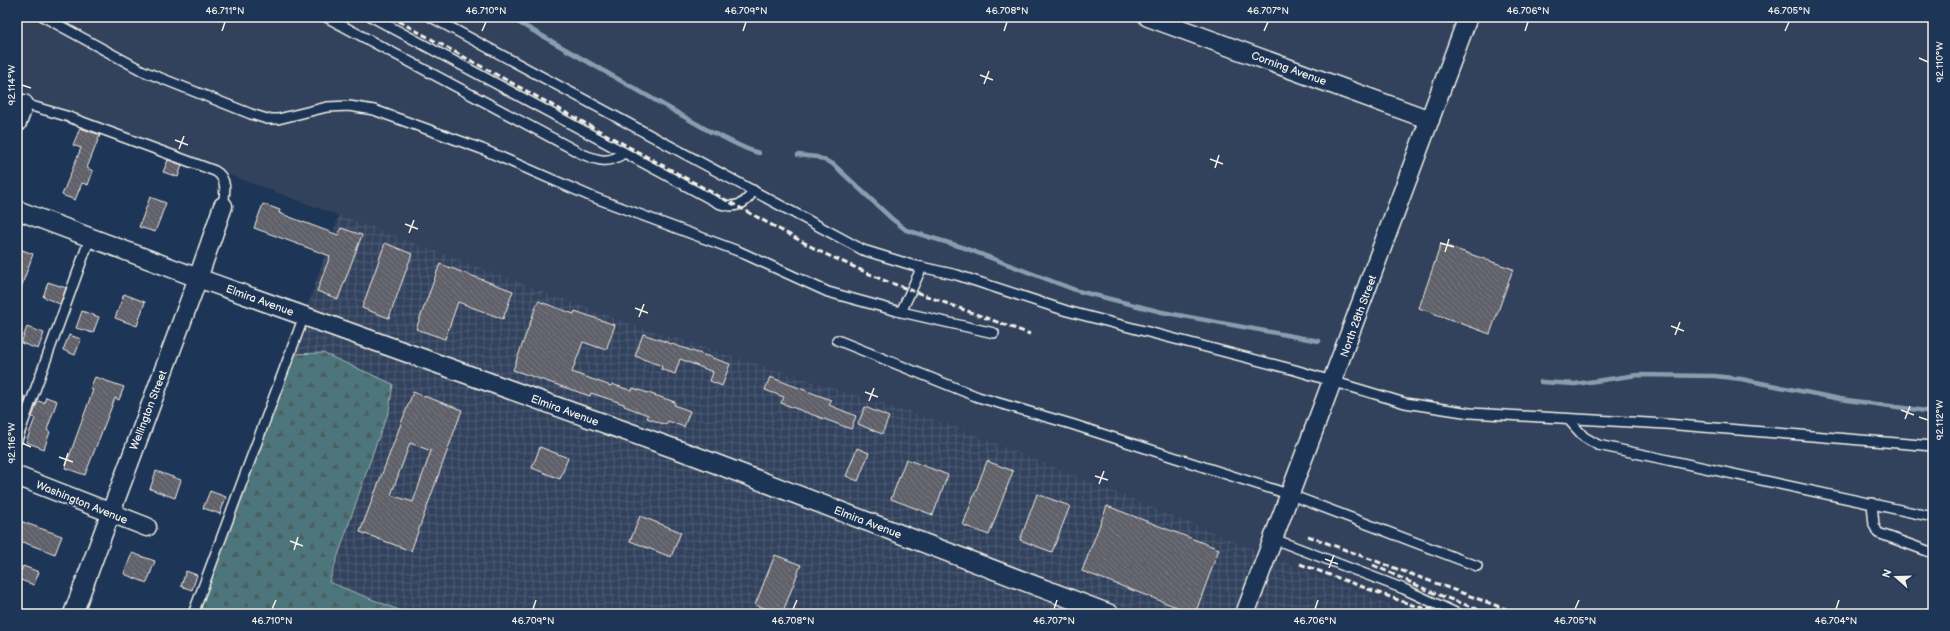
<svg xmlns="http://www.w3.org/2000/svg" width="1950" height="631" font-family="'Balsamiq Sans',sans-serif">
<defs>
<pattern id="industrial-grid" width="8" height="8" patternUnits="userSpaceOnUse"><rect width="8" height="8" fill="#31425d"/><path d="M0 4h8M4 0v8" fill="none" stroke="#4f5e74"/></pattern>
<pattern id="forest-firs" width="22" height="20" patternUnits="userSpaceOnUse"><rect width="22" height="20" fill="#4d767b"/><path d="M5 1l3.5 6h-7zM16 11l3.5 6h-7z" fill="#4b5f60"/></pattern>
<pattern id="building-back-hatch" width="6" height="6" patternUnits="userSpaceOnUse"><rect width="6" height="6" fill="#60606a"/><path d="M-1 5l2 2M0 0l6 6M5-1l2 2" fill="none" stroke="#77777f"/></pattern>
</defs>
<rect width="100%" height="100%" fill="#1d3557"/>
<filter id="ink" filterUnits="userSpaceOnUse"><feTurbulence type="fractalNoise" baseFrequency=".025" numOctaves="2"/><feDisplacementMap in="SourceGraphic" scale="8" xChannelSelector="R" yChannelSelector="G"/><feConvolveMatrix kernelMatrix="1 2 1 2 8 2 1 2 1" color-interpolation-filters="sRGB"/></filter>
<g filter="url(#ink)">
<polygon fill="#31425d" points="17,17 1933,17 1933,614 1413,614 951,425 628,323 17,96"/>
<polygon fill="url(#industrial-grid)" points="339,215 628,323 951,425 1413,614 409,614 329,583 376,444 389,411 291,354"/>
<polygon fill="url(#forest-firs)" stroke="#a0b4b2" points="323,353 393,384 389,411 376,444 329,582 409,614 198,614 291,354"/>
<g fill="none" stroke-linecap="round" stroke-linejoin="round">
<g stroke="#889eae" stroke-width="4.5">
<path d="M509,17L711,132C727,138 742,149 759,153"/>
<polyline points="798,155 817,157 833,164 891,218 906,230 962,247 1078,291 1162,312 1319,341"/>
<polyline points="1541,382 1575,384 1637,375 1715,376 1741,379 1840,399 1933,412"/>
</g>
</g>
<g fill="url(#building-back-hatch)" stroke="#f4f1e8" fill-rule="evenodd">
<polygon points="80,128 100,135 87,168 93,171 88,185 82,183 75,200 62,195 81,148 73,145"/>
<polygon points="168,160 182,165 178,177 163,172"/>
<polygon points="150,197 166,203 155,232 139,227"/>
<polygon points="263,204 280,210 279,213 338,235 341,228 362,235 338,299 317,291 330,256 254,228"/>
<polygon points="385,243 412,254 389,318 362,308"/>
<polygon points="1441,244 1513,269 1490,334 1419,308"/>
<polygon points="17,248 33,254 18,296 17,295"/>
<polygon points="440,264 513,291 503,319 458,302 445,339 416,329"/>
<polygon points="48,282 66,288 60,304 43,297"/>
<polygon points="124,294 145,302 137,326 115,318"/>
<polygon points="538,301 574,314 575,311 615,325 606,350 583,342 572,372 611,386 612,384 632,391 633,388 675,402 674,405 690,411 684,427 668,421 666,425 647,418 648,415 624,406 624,404 591,393 590,396 513,370"/>
<polygon points="82,311 99,317 93,333 76,328"/>
<polygon points="27,327 44,333 38,349 21,343"/>
<polygon points="643,334 730,364 722,386 710,381 713,372 680,359 675,374 661,369 662,366 635,356"/>
<polygon points="69,335 81,339 75,355 63,350"/>
<polygon points="95,377 124,387 119,400 115,398 85,475 65,468 93,390 90,389"/>
<polygon points="770,377 831,400 829,405 856,416 851,429 781,403 784,397 765,390"/>
<path d="M413,392L462,410L411,551L360,532ZM410,443L431,451L413,502L391,495Z"/>
<polygon points="17,393 26,397 21,412 17,411"/>
<polygon points="46,397 57,401 47,430 50,432 44,449 26,442 35,418 32,417 38,401 44,403"/>
<polygon points="865,407 889,417 882,434 858,424"/>
<polygon points="540,447 568,458 560,479 532,468"/>
<polygon points="857,448 869,453 858,481 846,476"/>
<polygon points="906,459 948,475 933,515 891,499"/>
<polygon points="987,461 1013,471 989,535 963,525"/>
<polygon points="156,471 181,480 175,498 150,489"/>
<polygon points="210,491 226,497 220,514 203,508"/>
<polygon points="1037,494 1070,506 1052,552 1020,540"/>
<polygon points="1107,506 1219,549 1195,614 1082,571"/>
<polygon points="640,516 681,532 671,557 630,541"/>
<polygon points="17,520 62,536 55,554 17,540"/>
<polygon points="132,553 155,561 147,583 124,574"/>
<polygon points="775,555 801,565 782,614 755,605"/>
<polygon points="23,566 39,572 34,585 18,579"/>
<polygon points="186,571 197,575 192,590 181,586"/>
</g>
<g fill="none" stroke-linecap="round" stroke-linejoin="round">
<defs>
<g id="lane">
<polyline points="44,17 143,71 251,114 267,119 278,119 327,107 349,106 374,110 482,149 590,196 738,251 828,292 897,311 994,333"/>
<path d="M326,17L582,154C599,161 609,164 624,153"/>
<path d="M372,17L718,203C733,209 746,206 753,190"/>
<polyline points="431,17 863,250 912,265 957,275 1067,311 1295,370 1405,403 1470,413 1666,424 1933,446"/>
<path d="M21,103L66,116L215,171C228,178 225,193 223,206"/>
<polyline points="901,312 922,267"/>
<polyline points="837,340 978,397 1071,424 1291,495 1477,566"/>
<polyline points="1568,419 1584,437 1598,445 1933,517"/>
<polyline points="17,440 90,238"/>
<polyline points="1872,503 1874,525 1878,533 1933,553"/>
<polyline points="1274,539 1404,589 1458,614"/>
<polyline points="193,614 304,316"/>
</g>
<g id="street">
<polyline points="1148,17 1430,120"/>
<polyline points="17,123 24,104"/>
<polyline points="17,210 198,278 698,457 1110,614"/>
<polyline points="17,476 147,527"/>
<polyline points="73,614 198,278 223,206"/>
<polyline points="1245,614 1468,17"/>
</g>
</defs>
<use href="#lane" stroke="#f4f1e8" stroke-width="12"/>
<use href="#street" stroke="#f4f1e8" stroke-width="21"/>
<use href="#lane" stroke="#1d3557" stroke-width="9"/>
<use href="#street" stroke="#1d3557" stroke-width="18"/>
<g stroke="#f4f1e8" stroke-width="3" stroke-dasharray="6 3" stroke-linecap="butt">
<polyline points="391,17 821,252 883,280 1030,334"/>
<polyline points="1308,536 1519,614"/>
<polyline points="1300,564 1412,605 1448,614"/>
<polyline points="1373,565 1434,593 1490,614"/>
</g>
</g>
</g>
<path fill="none" stroke="#f4f1e8" stroke-width="1.5" d="M222,31L225,22M482,31L486,22M743,31L746,22M1004,31L1007,22M1264,31L1268,22M1525,31L1528,22M1785,31L1789,22M1919,58L1928,62M980,75L993,80M984,84L989,71M22,85L31,88M175,140L188,145M179,149L184,136M1210,159L1223,164M1215,168L1219,155M405,224L418,229M409,233L414,220M1440,243L1454,247M1445,252L1449,239M635,308L648,313M639,317L644,304M1671,326L1684,331M1675,335L1680,322M865,392L878,397M869,401L874,388M1901,410L1914,415M1919,417L1928,420M1905,419L1910,406M22,443L31,447M59,457L73,462M64,466L68,453M1095,476L1108,480M1099,484L1104,471M290,541L303,546M294,550L298,537M1325,559L1338,564M1329,568L1334,555M272,609L276,600M533,609L536,600M793,609L797,600M1054,609L1057,600M1315,609L1318,600M1575,609L1579,600M1836,609L1839,600"/>
<g text-anchor="middle" stroke-width="3.5" stroke-linejoin="round" paint-order="stroke">
<g font-size="11" fill="#f4f1e8" stroke="#1d3557">
<text transform="translate(1289 68) rotate(20)" y="4">Corning Avenue</text>
<text transform="translate(260 300) rotate(20)" y="4">Elmira Avenue</text>
<text transform="translate(1358 316) rotate(-70)" y="4">North 28th Street</text>
<text transform="translate(148 410) rotate(-69)" y="4">Wellington Street</text>
<text transform="translate(565 410) rotate(20)" y="4">Elmira Avenue</text>
<text transform="translate(82 502) rotate(22)" y="4">Washington Avenue</text>
<text transform="translate(868 522) rotate(21)" y="4">Elmira Avenue</text>
</g>
</g>
<rect width="1950" height="631" fill="none" stroke="#1d3557" stroke-width="44"/>
<g transform="translate(1896 577) rotate(290)" stroke="#1d3557" stroke-width="3" paint-order="stroke">
<path d="M0-3L7 15L0 10L-7 15Z" fill="#f4f1e8"/>
<text y="-6" font-size="11" font-weight="bold" text-anchor="middle" fill="#f4f1e8">N</text>
</g>
<rect x="22" y="22" width="1906" height="587" fill="none" stroke="#f4f1e8" stroke-width="1.5"/>
<g font-size="10" text-anchor="middle" fill="#f4f1e8">
<text x="225" y="14">46.711°N</text>
<text x="486" y="14">46.710°N</text>
<text x="746" y="14">46.709°N</text>
<text x="1007" y="14">46.708°N</text>
<text x="1268" y="14">46.707°N</text>
<text x="1528" y="14">46.706°N</text>
<text x="1789" y="14">46.705°N</text>
<text transform="translate(1939 62) rotate(-90)" y="4">92.110°W</text>
<text transform="translate(11 85) rotate(-90)" y="4">92.114°W</text>
<text transform="translate(1939 420) rotate(-90)" y="4">92.112°W</text>
<text transform="translate(11 443) rotate(-90)" y="4">92.116°W</text>
<text x="272" y="624">46.710°N</text>
<text x="533" y="624">46.709°N</text>
<text x="793" y="624">46.708°N</text>
<text x="1054" y="624">46.707°N</text>
<text x="1315" y="624">46.706°N</text>
<text x="1575" y="624">46.705°N</text>
<text x="1836" y="624">46.704°N</text>
</g>
</svg>
